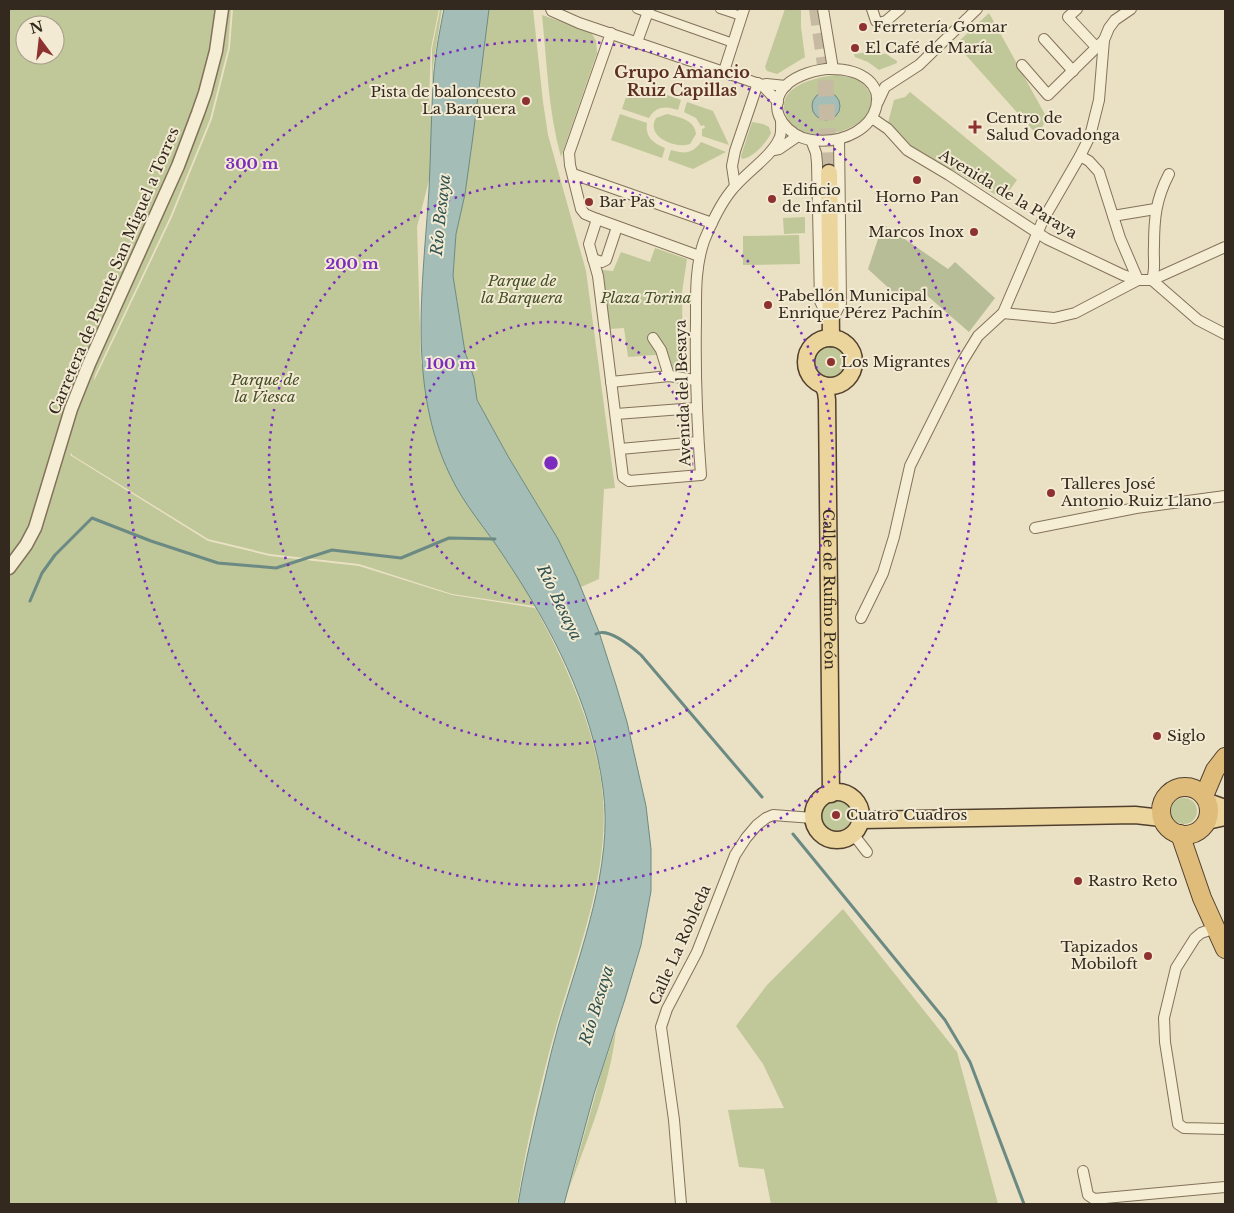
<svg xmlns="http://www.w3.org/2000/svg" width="1234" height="1213" font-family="'Libre Baskerville',serif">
<rect width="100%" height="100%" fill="#eae0c3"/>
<g fill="#c0c798" fill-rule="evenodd">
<path d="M9,9H231L228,48L210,119L170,217L95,375L94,381L172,217L212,119L230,48L233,9H439L431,48L429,99L436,153L417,227L421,363L440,410L548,608L452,594L359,564L270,554L208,539L72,455V453L70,455L208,541L270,556L359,566L452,595L535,608L536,609C566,664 598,734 603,798C609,875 577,953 556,1027C540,1084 526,1145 517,1204H9ZM25,25H55V55H25Z"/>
<polygon points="440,9 442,9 433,67 432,107 432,49"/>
<polygon points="489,9 533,9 543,102 548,135 586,271 615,488 604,489 599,579 581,587 558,539 509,458 477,400 474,378 465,352 458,306 453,276 456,234 465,194 473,136"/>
<polygon points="785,9 801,9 801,27 805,57 777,74 767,71 765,67"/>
<polygon points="989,13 1047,118 1039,133 1039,137 956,44"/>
<path d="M542,15L591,32L596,41L597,53L561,157C548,111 547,62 542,15Z"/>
<polygon points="869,52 886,54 897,61 897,63 879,70 868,62 855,57 854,54"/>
<path d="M838,75C850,77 862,79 868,90C889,128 801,154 786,115C774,86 819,76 838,75Z"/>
<path d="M631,82L681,100L678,110C666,106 656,106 649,118L622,109Z"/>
<polygon points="910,92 1017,180 1003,199 906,143 888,123 894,100 905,97"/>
<polygon points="687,102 713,111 729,145 702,136 702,129 705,128 704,125 701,126 696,118 684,112"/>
<path d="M620,114L647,123C645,137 653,143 665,148L662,158L611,140Z"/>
<path d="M667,114C679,117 695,120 696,134L690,144C676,149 645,137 656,118Z"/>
<path d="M752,122L763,124L769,127L771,133C766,143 754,157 742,159L741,156Z"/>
<path d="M701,142L726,152L693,169L668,160L671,150C685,154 692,154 701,142Z"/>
<polygon points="805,217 805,233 784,234 783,218"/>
<polygon points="799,235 800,264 743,265 743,236"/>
<polygon points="655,248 687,259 682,292 683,375 673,369 667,354 628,357 624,328 610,329 602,270 613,271 621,252 650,262"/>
<circle cx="831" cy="362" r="17"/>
<circle cx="1184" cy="811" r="13"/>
<circle cx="836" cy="815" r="16"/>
<polygon points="843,909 957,1052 998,1204 771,1204 764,1169 739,1167 728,1110 784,1108 763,1064 736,1026 767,985"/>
<path d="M616,1030C610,1085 588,1137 569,1189L602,1071Z"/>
</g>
<polygon fill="#b7bd96" points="883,224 948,269 955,262 995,298 969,332 923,292 906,304 868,269"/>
<g fill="#a4bdb7" stroke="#6c8a84">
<path d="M444,9H489L473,136L465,194L456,234L453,276L465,352L474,378L477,400L509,458L558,539L577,578L599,632L616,685L627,722L646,806L651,849V891L641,945L625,999L594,1094L564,1204H518C523,1173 530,1143 537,1112C544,1084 550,1055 558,1027C580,952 614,866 603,788C592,705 551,627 505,558C487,530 464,505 450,475C407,386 423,285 429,190C431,150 431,110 434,71C436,50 440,29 444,9Z"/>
<circle cx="826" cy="106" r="14"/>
</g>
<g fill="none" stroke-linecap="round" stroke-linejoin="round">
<g stroke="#6c8a84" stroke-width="3">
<polyline points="30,601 42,573 55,555 92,518 151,541 218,563 276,568 332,550 401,558 449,538 495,539"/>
<path d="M596,634C608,627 632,647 641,655L762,797"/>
<polyline points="793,834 945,1020 970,1062 1024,1204"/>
</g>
<polyline stroke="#c6bba2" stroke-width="16" stroke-dasharray="16 8" stroke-linecap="butt" points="817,9 825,65 829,173"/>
<defs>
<g id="pedestrian">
<polyline points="637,9 733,43"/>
<polyline points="720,9 741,16"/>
</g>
<g id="minor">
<polyline points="551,9 552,11 579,23 762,85 766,84 786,86"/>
<polyline points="823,9 833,69"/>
<polyline points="872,9 876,21 879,23 886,21 900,9"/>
<polyline points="1077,9 1068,17 1097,48"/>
<polyline points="611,33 569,153 570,165 581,209 585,214 597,219 699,256"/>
<polyline points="1044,39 1073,71"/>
<polyline points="637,42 649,9"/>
<polyline points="1022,65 1048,95 1104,40"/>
<path d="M826,69C907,66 884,149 811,140C789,137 767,113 782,90C791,77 811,71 826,69Z"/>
<polyline points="724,71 744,9"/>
<polyline points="762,85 778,102"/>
<polyline points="878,102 885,87 919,65 977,9"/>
<polyline points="872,118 888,129 907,150 949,175 1047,239 1123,275 1138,280 1152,280 1225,247"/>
<polyline points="811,140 816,153 817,163 820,301 828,318"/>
<polyline points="774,150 779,149 798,136"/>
<polyline points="1080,156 1089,161 1099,172 1120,238 1138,280"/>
<polyline points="573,174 712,223"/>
<polyline points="735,186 732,166 735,151 758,83"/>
<polyline points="1113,216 1155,209"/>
<path d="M597,219L589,244L598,276L623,477L629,481L701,475C697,424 695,372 696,320C696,294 695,267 704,241C711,224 719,206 731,191C744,174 772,156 779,139C782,134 781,126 781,120"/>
<polyline points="593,259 602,262 606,260 617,227"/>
<path d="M1152,280C1156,268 1153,258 1154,246C1154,218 1156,199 1169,174"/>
<polyline points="1152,280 1198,320 1225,334"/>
<polyline points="1003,313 1054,318 1075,313 1138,280"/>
<polyline points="833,318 841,303 839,139"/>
<polyline points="653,338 661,350 669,376"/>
<polyline points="611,382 669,376 695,380"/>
<polyline points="616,414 696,408"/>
<polyline points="620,449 698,442"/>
<polyline points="1035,528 1136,508 1225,496"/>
<polyline points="861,618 883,573 894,537 910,466 962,362 978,336 1003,313 1043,220 1080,156 1090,136 1099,100 1104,40 1109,28 1115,20 1131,9"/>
<polyline points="853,834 867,852"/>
<polyline points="1215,928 1201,933 1195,938 1176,968 1164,1018 1165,1042 1178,1124 1184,1128 1225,1129"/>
<polyline points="1083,1171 1088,1195 1094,1199 1225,1187"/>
<polyline points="681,1204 674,1120 661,1027 667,1009 697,952 735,855 746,838 757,825 766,818 773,815 813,818"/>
</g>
<polyline id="tertiary" points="9,568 26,545 35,528 71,409 89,364 178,166 198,113 205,93 216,51 222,9"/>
<g id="primary">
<polyline points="829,173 831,338"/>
<circle cx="830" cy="362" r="24"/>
<path id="s1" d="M823,385L826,392L827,400L831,794"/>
<circle cx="837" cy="816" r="24"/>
<polyline points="1208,802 1225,808"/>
<polyline points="861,820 1135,815 1162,818"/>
<polyline points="1207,821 1225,817"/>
</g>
<g id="trunk">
<circle cx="1185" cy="811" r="24"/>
<polyline points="1204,796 1215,770 1225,757"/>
<polyline points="1180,834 1202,898 1225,949"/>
</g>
</defs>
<use href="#pedestrian" stroke="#83725b" stroke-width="10"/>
<use href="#minor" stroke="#83725b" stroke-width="12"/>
<use href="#tertiary" stroke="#83725b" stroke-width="15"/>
<use href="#primary" stroke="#51402f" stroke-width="19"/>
<use href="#trunk" stroke="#51402f" stroke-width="20"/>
<use href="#pedestrian" stroke="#f6edd5" stroke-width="8"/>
<use href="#minor" stroke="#f6edd5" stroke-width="10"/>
<use href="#tertiary" stroke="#f6edd5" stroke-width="12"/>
<use href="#primary" stroke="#ebd59d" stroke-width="16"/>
<use href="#trunk" stroke="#e0bc7b" stroke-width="18"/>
</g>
<g fill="none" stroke="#7b2cbf" stroke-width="2.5" stroke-dasharray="2.5 5">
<circle cx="551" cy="463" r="141"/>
<circle cx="551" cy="463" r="282"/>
<circle cx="551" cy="463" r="423"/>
</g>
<g fill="#8d3230" stroke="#f2ead2" stroke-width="2">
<circle cx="863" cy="27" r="5"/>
<circle cx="855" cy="48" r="5"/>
<circle cx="526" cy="101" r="5"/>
<path d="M972.5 119.5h5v5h5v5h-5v5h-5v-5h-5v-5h5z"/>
<circle cx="917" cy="180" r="5"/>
<circle cx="772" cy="199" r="5"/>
<circle cx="589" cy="202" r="5"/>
<circle cx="974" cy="232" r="5"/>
<circle cx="768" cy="305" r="5"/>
<circle cx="831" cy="362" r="5"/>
<circle cx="1051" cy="493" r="5"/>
<circle cx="1157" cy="736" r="5"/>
<circle cx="836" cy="815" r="5"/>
<circle cx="1078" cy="881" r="5"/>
<circle cx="1148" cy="956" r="5"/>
</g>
<g text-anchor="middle" stroke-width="4" stroke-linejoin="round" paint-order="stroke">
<g font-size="15" fill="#34291e" stroke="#f2ead2" text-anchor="start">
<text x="873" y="32">Ferretería Gomar</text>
<text x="865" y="53">El Café de María</text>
<text x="516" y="97" text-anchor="end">Pista de baloncesto<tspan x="516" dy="17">La Barquera</tspan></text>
<text x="986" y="123">Centro de<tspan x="986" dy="17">Salud Covadonga</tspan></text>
<text x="782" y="195">Edificio<tspan x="782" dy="17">de Infantil</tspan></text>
<text x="917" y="202" text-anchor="middle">Horno Pan</text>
<text x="599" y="207">Bar Pas</text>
<text x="964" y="237" text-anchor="end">Marcos Inox</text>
<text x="778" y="301">Pabellón Municipal<tspan x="778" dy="17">Enrique Pérez Pachín</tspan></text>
<text x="841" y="367">Los Migrantes</text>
<text x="1061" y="489">Talleres José<tspan x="1061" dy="17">Antonio Ruiz Llano</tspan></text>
<text x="1167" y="741">Siglo</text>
<text x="846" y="820">Cuatro Cuadros</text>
<text x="1088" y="886">Rastro Reto</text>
<text x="1138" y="952" text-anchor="end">Tapizados<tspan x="1138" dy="17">Mobiloft</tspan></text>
</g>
<g font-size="15" fill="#34291e" stroke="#f2ead2">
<text transform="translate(1008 194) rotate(31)" y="5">Avenida de la Paraya</text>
<text transform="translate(114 271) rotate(-67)" y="5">Carretera de Puente San Miguel a Torres</text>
<text transform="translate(683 393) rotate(-92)" y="5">Avenida del Besaya</text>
<text dy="5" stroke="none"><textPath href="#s1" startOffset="205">Calle de Rufino Peón</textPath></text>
<text transform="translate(680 945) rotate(-66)" y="5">Calle La Robleda</text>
</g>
<g font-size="15" font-style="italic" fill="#434f26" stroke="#f2ead2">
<text x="522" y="286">Parque de<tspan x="522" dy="17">la Barquera</tspan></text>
<text x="646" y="303">Plaza Torina</text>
<text x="265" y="385">Parque de<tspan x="265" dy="17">la Viesca</tspan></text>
</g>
<g font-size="16" font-weight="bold" fill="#5d2f21" stroke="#f2ead2">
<text x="682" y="78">Grupo Amancio<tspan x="682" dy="18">Ruiz Capillas</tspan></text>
</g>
<g font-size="16" font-style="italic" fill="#2e5251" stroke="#f2ead2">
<text transform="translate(440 215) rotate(-84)" y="6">Río Besaya</text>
<text transform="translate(560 602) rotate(64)" y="6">Río Besaya</text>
<text transform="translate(596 1005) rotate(-73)" y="6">Río Besaya</text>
</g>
</g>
<circle cx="551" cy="463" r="8" fill="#7b2cbf" stroke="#f2ead2" stroke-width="2.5"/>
<g font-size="15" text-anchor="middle" font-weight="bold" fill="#7b2cbf" stroke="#f2ead2" stroke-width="4" stroke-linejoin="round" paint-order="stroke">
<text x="252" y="169">300 m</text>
<text x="352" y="269">200 m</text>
<text x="451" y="369">100 m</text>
</g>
<rect width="1234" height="1213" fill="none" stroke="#34291e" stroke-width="20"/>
<g transform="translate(40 40) rotate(345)"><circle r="24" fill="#f2ead2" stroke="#a69d8a"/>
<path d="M0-4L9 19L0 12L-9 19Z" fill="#8d3230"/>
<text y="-8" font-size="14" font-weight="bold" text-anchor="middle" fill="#34291e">N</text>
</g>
</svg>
